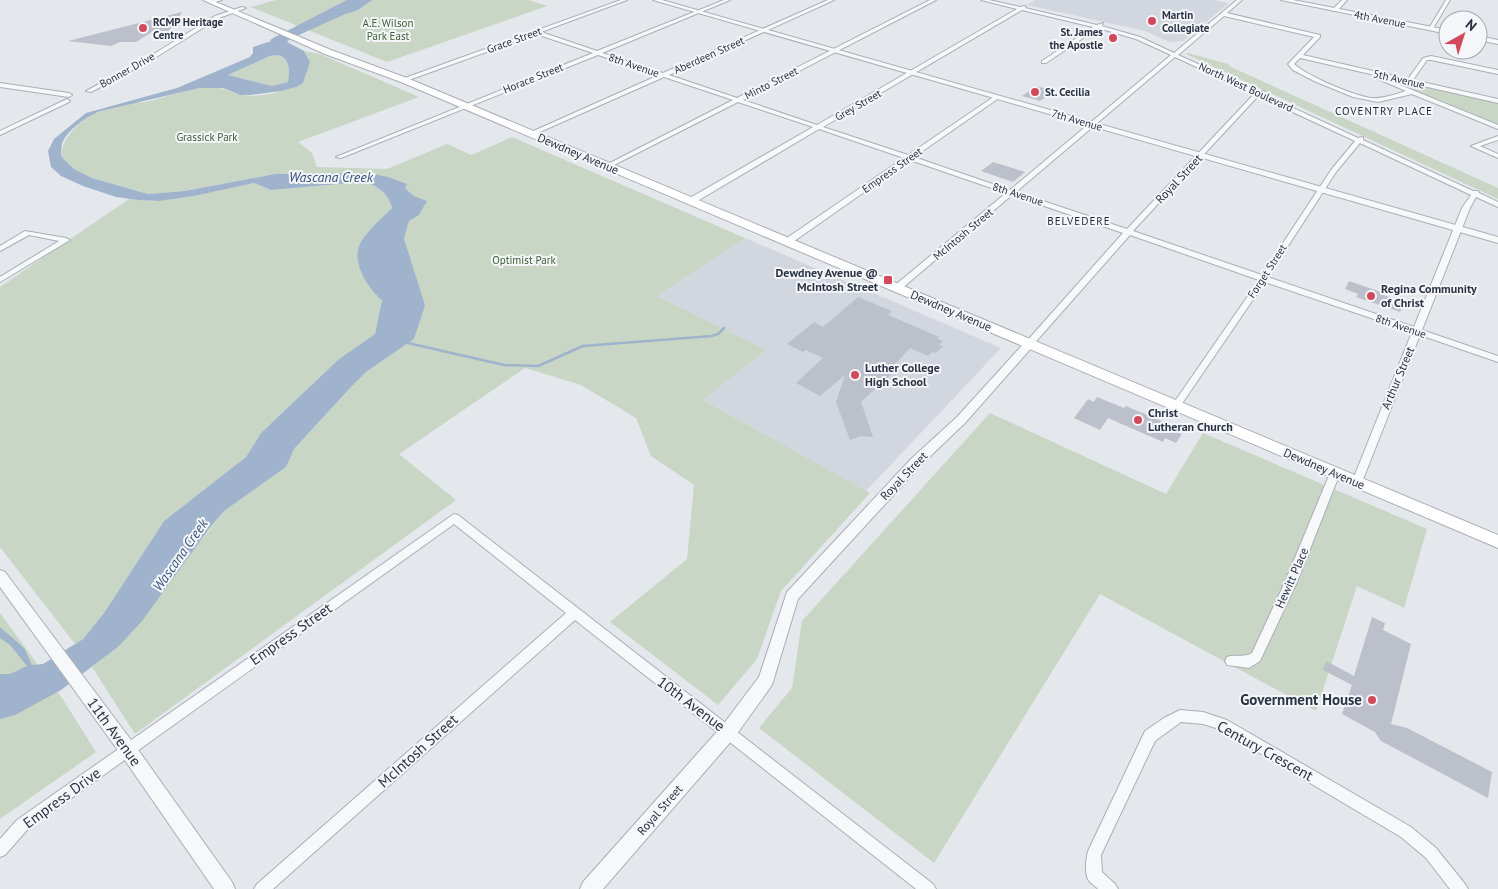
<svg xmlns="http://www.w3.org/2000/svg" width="1498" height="889" font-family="'PT Sans',sans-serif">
<rect width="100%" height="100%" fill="#e4e7ec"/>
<g fill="#d2d6de">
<polygon points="1035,0 1213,0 1229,3 1183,41 1169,42 1145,31 1027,5"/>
<polygon points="745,238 1001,348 866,491 703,400 765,350 657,296"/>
</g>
<g fill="#c9d6c5">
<polygon points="276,0 529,0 547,6 387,62 251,7"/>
<path d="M304,51L320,54L419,97L298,142L312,153L317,167L387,169L447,144L471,155L512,137L745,238L657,296L766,350L703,400L870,493L781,591L757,659L718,705L610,622L687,559L694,485L651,456L636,418L581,385L525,368L399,454L456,500L135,734L92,667L118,647L224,511L286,467L294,449L351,387L366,372L414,339L404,239L409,221L419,215L427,201L414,196L405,188L406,185L370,173L275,174L185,191L148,194L92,178L74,169L61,156C64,125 99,109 127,103C134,102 140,103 146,102C167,97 188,88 209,87C223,86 230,93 242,95C253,97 270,95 280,91C288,88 305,70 310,62Z"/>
<polygon points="1188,53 1228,64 1231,67 1498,188 1498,199 1186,54"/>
<path d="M277,55C289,57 290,72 289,82L272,86L228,75L270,56Z"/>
<polygon points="1381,77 1498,103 1498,125"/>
<path d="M362,182C377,185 389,192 392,208L376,295L382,299L375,334L339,359L261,433L246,457L164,521L104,613L83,639L75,644L0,547V287L129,199L160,201L194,196L254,183L271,190Z"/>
<polygon points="990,413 1166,494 1203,433 1427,529 1404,608 1357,586 1316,711 1100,594 934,863 759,728 792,688 802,621"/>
<polygon points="0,613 62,698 96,752 0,819"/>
</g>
<path fill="#9fb4cc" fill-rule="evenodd" d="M347,0H372L358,10L343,15L290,39L287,42L304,51L310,62L303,83L296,87L281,91L250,95H240L223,88H199L101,111C88,116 66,130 62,144C61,148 61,152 61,156L74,169L92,178L148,194L185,191L275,174L370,173L388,177L407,184L405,188L414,196L427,201L419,215L409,221L404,239L425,305L414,339L366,372L351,387L294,449L286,467L224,511L209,529L142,621L118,647L61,690L15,715L0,719V674H10L27,666L10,645L0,638V627L24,648L32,665L43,664L83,639L104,613L164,521L246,457L261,433L339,359L375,334L382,300C368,289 351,262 360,244C364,234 384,216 392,208C388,192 377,185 362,182L271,190L254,183L194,196L160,201L138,200L116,197L83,186L61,176L51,167L48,151L54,139L86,113L177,88L250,57L253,53V47L271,41L270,40L275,37ZM277,55C290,57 290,72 288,82L272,86L228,75L270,56Z"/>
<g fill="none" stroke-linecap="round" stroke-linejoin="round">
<polyline stroke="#9fb4cc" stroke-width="2.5" points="408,343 504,365 538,366 583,346 712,336 718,334 724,328"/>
</g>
<g fill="#bbc0ca">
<polygon points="182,12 175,25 168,31 152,32 136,42 120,42 111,46 68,41"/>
<polygon points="1036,86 1055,91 1040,101 1022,96"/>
<polygon points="993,162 1025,172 1013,182 981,171"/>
<polygon points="1349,281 1381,292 1380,294 1404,302 1400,312 1356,297 1358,294 1345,289"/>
<polygon points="858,297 892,311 888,315 939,337 937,339 943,341 939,345 943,346 936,353 932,352 928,356 910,348 895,364 899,367 861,402 873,437 861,436 850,440 836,402 845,375 820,396 796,383 823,358 806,350 803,352 787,344 814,322 823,327"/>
<polygon points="1097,397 1124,408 1126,406 1173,426 1171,430 1182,434 1176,443 1165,438 1163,442 1108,418 1100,430 1074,418 1088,399 1094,402"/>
<polygon points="1372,617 1385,623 1383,630 1411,644 1391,724 1407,728 1492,772 1488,798 1381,741 1375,732 1342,714 1352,685 1323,670 1326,661 1354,676"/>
</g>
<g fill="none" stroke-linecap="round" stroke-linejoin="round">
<defs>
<g id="minor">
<polygon points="214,0 222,0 211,3 209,2"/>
<path d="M621,0H627L541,32L597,51L724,0H730L602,53L663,73L828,0H834L669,75L737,98L930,0H936L743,100L817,125L1017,9L981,0H989L1020,7L1024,6L1026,7L1025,8L1097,25L1103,23L1102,26L1140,37L1174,53L1237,0H1242L1227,13L1320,35V37L1303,55L1408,79L1423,58L1431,56L1498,70V74L1431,60H1427L1413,80L1498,99V103L1300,58L1294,64C1307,76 1354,96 1372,98C1383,99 1396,94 1406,91L1378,79L1383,78L1498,125V129L1412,94L1378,102L1353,97L1314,81L1293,70L1288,64L1314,37L1224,16L1178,55L1258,91H1264L1265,92L1263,94L1358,138L1363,137V140L1473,191H1478L1479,193L1498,202V207L1476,197L1470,208L1422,330L1498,356V362L1420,335L1362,482L1361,485H1353L1352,482L1412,332L1265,282L1179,408H1173L1171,406L1173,404L1259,280L1130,235L1032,346H1026L1025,344L1026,342L1123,233L1012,195L900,290H894V286L1006,193L910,160L790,244H784V240L904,158L819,129L694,203H688V199L813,127L738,102L610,167H606V165L733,100L664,77L533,135H529V133L659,75L598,55L341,158L336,157L593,53L536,34L406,81H402V79ZM1022,10L1093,27L1042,61V63H1046L1098,28L1136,39L1171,55L1010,190L914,157L999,98V96H995L908,155L823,127ZM1175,57L1254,94L1127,229L1016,192ZM1258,96L1355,141L1331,170L1262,275L1133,231ZM1360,143L1471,195L1462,208L1414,327L1268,277L1336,172Z"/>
<polygon points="1342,0 1347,0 1337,11 1333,11 1333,9"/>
<polygon points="1446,0 1450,0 1432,30 1428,30"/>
<polygon points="242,7 246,8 219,18 153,59 91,92 86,91 149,57 215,16"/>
<polygon points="0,83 69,93 72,95 69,97 0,87"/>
<polygon points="67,99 70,101 69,102 0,135 0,131"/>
<polygon points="1498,136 1498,140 1480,146 1498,154 1498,158 1471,146"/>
<polygon points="25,231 66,238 70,240 0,282 0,277 59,241 29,235 0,251 0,246"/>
<path d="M1335,469L1339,470L1340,473L1297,582L1260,661L1249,668L1227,665L1225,661L1227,657C1235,654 1244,658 1252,653L1285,582L1330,473L1331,470Z"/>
<polygon points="454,514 458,515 933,884 936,889 916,889 575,620 273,889 254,889 257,884 566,613 454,524 27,830 5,855 0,857 0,839 17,820"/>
<path d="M1180,710L1203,712L1227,720L1411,827L1436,848L1465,884L1468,889H1450L1426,858L1401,837L1219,729L1203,724L1181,722L1155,741L1101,855L1102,872L1115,884L1118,889H1098C1096,886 1091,884 1089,881C1084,874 1086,856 1089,849L1145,731L1164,718Z"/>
</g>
<g id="tertiary">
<polygon points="653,0 662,0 1498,237 1498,243"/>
<polygon points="1281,0 1293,0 1448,30 1448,34"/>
<polygon points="1478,36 1498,40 1498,44 1478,40"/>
<polygon points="1029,341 1033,342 1034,344 1033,346 965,423 921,465 798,599 772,685 734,738 603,889 580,889 583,882 722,726 759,677 787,592 911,459 957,417 1025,342"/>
<polygon points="0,570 5,572 134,744 232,882 235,889 214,889 122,756 0,587"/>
</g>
<polygon id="secondary" points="203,0 211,0 331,50 407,78 1498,535 1498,548 401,82 325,54"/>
</defs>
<use href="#minor" stroke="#a9aeb7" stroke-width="2"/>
<use href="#tertiary" stroke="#a9aeb7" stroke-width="2"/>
<use href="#secondary" stroke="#a9aeb7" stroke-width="2"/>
<use href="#minor" fill="#f7f8fa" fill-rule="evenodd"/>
<use href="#tertiary" fill="#f7f8fa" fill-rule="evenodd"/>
<use href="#secondary" fill="#fff" fill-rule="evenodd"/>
</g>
<g fill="#d1495b" stroke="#f4f6f9" stroke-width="2">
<circle cx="1152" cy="21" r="5"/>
<circle cx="143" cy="28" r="5"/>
<circle cx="1113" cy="38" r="5"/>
<circle cx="1035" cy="92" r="5"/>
<rect x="883" y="275" width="10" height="10" rx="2.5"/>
<circle cx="1371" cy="296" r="5"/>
<circle cx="855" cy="375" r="5"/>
<circle cx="1138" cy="420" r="5"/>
<circle cx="1372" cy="700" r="5"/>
</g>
<g text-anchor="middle" stroke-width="4" stroke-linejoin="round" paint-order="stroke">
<g font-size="11" font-weight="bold" fill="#2b3445" stroke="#f4f6f9" text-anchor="start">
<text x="1162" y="19">Martin<tspan x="1162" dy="13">Collegiate</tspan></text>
<text x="153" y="26">RCMP Heritage<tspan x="153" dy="13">Centre</tspan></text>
<text x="1103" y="36" text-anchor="end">St. James<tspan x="1103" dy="13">the Apostle</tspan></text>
<text x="1045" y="96">St. Cecilia</text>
</g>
<g font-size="11" fill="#2b3445" stroke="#f4f6f9">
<text transform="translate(1380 19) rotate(11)" y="4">4th Avenue</text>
<text transform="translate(514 40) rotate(-20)" y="4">Grace Street</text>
<text transform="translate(709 55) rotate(-24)" y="4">Aberdeen Street</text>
<text transform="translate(634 65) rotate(19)" y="4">8th Avenue</text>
<text transform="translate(127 70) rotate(-29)" y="4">Bonner Drive</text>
<text transform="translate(533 78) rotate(-22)" y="4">Horace Street</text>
<text transform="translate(1399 79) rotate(13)" y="4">5th Avenue</text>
<text transform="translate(771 83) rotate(-27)" y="4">Minto Street</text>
<text transform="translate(1246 87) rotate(25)" y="4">North West Boulevard</text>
<text transform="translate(858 105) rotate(-30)" y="4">Grey Street</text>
<text transform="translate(1077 120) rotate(16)" y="4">7th Avenue</text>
<text transform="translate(892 170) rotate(-35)" y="4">Empress Street</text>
<text transform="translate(1018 194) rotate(18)" y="4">8th Avenue</text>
<text transform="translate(963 234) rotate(-40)" y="4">McIntosh Street</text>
<text transform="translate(1267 271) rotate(-57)" y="4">Forget Street</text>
<text transform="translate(1401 326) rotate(19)" y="4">8th Avenue</text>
</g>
<g font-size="11" fill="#3f6138" stroke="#f4f6f9">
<text x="388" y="27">A.E. Wilson<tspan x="388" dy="13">Park East</tspan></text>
<text x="207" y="141">Grassick Park</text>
<text x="524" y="264">Optimist Park</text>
</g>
<g font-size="11" letter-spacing="1" fill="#1d2536" stroke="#f4f6f9">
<text x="1384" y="115">COVENTRY PLACE</text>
<text x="1079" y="225">BELVEDERE</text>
</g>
<g font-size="12" fill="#2b3445" stroke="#f4f6f9">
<text transform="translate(578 154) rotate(23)" y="4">Dewdney Avenue</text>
<text transform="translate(1179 179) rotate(-47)" y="4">Royal Street</text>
<text transform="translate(951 311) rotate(23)" y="4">Dewdney Avenue</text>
<text transform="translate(1398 378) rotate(-67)" y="4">Arthur Street</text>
<text transform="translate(1324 469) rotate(23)" y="4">Dewdney Avenue</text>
<text transform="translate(904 476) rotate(-46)" y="4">Royal Street</text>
<text transform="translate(1292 578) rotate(-66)" y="4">Hewitt Place</text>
<text transform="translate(660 810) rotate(-49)" y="4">Royal Street</text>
</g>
<g font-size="12" font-weight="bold" fill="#2b3445" stroke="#f4f6f9" text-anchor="start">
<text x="878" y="277" text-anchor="end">Dewdney Avenue @<tspan x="878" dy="14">McIntosh Street</tspan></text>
<text x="1381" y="293">Regina Community<tspan x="1381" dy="14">of Christ</tspan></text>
<text x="865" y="372">Luther College<tspan x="865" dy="14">High School</tspan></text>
<text x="1148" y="417">Christ<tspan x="1148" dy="14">Lutheran Church</tspan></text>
</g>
<g font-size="14" font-style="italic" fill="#34527a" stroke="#f4f6f9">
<text x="331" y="182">Wascana Creek</text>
<text transform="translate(180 555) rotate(-55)" y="5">Wascana Creek</text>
</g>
<g font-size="15" fill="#2b3445" stroke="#f4f6f9">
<text transform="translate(291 634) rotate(-35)" y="5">Empress Street</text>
<text transform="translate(691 704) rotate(37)" y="5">10th Avenue</text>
<text transform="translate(114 732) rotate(54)" y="5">11th Avenue</text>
<text transform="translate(418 751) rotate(-42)" y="5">McIntosh Street</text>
<text transform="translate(1265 751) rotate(29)" y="5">Century Crescent</text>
<text transform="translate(62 798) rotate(-36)" y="5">Empress Drive</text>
</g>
<g font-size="15" font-weight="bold" fill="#2b3445" stroke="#f4f6f9" text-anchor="end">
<text x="1362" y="705">Government House</text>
</g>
</g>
<g transform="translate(1463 35) rotate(39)"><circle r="24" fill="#f4f6f9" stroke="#a4a8b1"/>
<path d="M0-4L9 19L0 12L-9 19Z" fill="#d1495b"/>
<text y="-8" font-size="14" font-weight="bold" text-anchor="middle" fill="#2b3445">N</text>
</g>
</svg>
